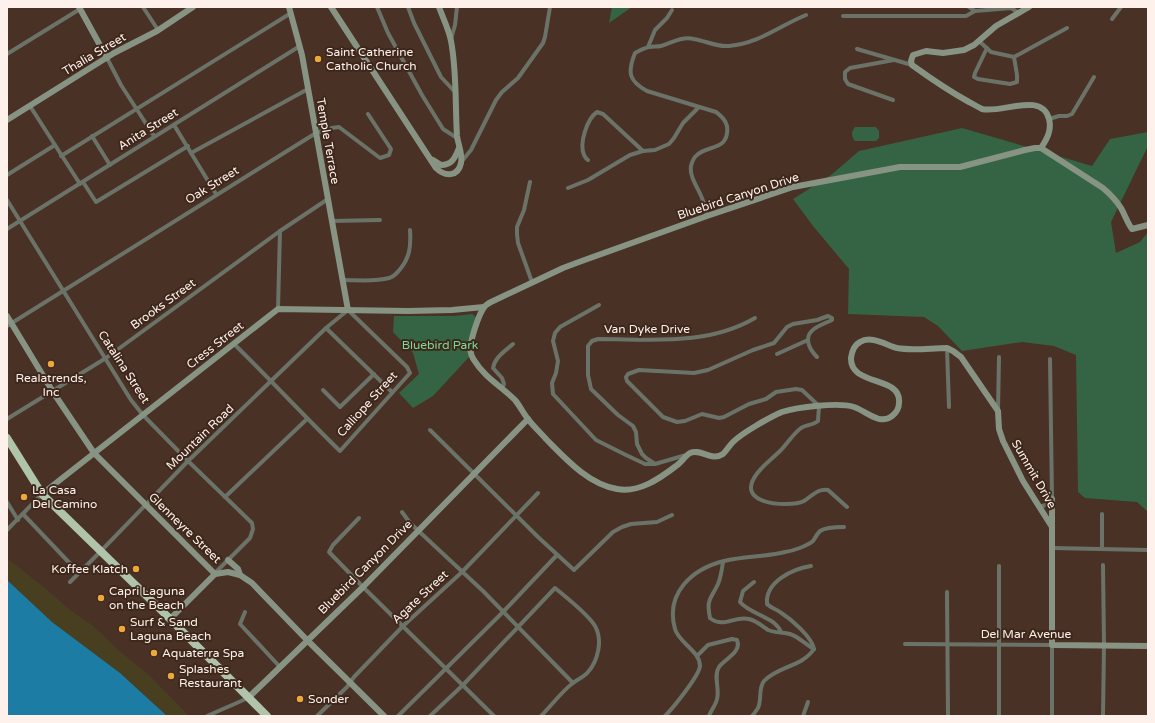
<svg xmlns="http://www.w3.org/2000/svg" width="1155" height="723" font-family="'Varela Round',sans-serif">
<rect width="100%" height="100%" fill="#493125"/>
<g fill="#346443">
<polygon points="612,7 632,7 609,23"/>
<path d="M855,127H876L879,131V138L876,141H855C851,136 851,132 855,127Z"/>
<polygon points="962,128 1092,166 1110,139 1148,132 1148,146 1111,222 1116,253 1140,242 1148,232 1148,512 1137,502 1085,498 1078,492 1076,355 1054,346 1022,342 962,351 938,326 924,317 848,314 849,269 813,226 793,199 831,175 859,151"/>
<polygon points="472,314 476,317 469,357 433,396 413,408 399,393 419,374 413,353 393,332 394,316 454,316"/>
</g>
<polygon fill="#473f1f" points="7,558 45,588 70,610 92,625 124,655 148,674 189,716 167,716 120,673 52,622 7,580"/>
<polygon fill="#1d7ca3" points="7,580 52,622 120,673 167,716 7,716"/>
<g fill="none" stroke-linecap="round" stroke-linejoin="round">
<g stroke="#6b7369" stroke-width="4">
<polyline points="143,7 158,30"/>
<polyline points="377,7 388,33 422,95 443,129 457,138"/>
<polyline points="408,7 414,23 441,77 455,92"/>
<polyline points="969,7 975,11"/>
<polyline points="843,16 966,16 975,11 1011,8 1019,13"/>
<polyline points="1112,19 1121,7"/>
<polyline points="451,39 455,25 457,7"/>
<polyline points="979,41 991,52 1014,57 1067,28"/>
<polyline points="648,47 655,30 667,18 672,10"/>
<polyline points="987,48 975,73 974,77 978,79 1010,84 1017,82 1017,75 1014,57"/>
<polyline points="857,49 912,65"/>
<polyline points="7,54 80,9"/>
<polyline points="107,58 121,85 154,136"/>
<polyline points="893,100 848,84 845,79 845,72 850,68 894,60"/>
<polyline points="30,106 80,184"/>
<polyline points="1049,119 1059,116 1067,116 1072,114 1094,77"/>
<polyline points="174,125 216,194"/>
<polyline points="92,136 110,165"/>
<polyline points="191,153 308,89"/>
<polyline points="61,156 291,13"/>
<path d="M588,160C586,159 585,157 584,155C579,143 587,119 597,112L603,114L643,151"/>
<polyline points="462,161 471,150 496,100 502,92 518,78 543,43 545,37 550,7"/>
<polyline points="7,175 55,145"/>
<polyline points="83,182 96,202 188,146"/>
<polyline points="530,182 524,210 517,227 517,234 518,243 532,282"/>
<polyline points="568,188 588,180 630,155 643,151 655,150 669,144 674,138 683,123 699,107"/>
<polyline points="7,200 131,400 143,415 188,461 252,523 253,529 250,538 215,573"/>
<path d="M707,216C706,211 705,206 703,201C700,190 689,178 691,166C692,162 693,158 697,155C707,145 730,151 727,126C725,119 721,116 716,112L647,91C629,81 627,73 635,53C639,51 644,48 649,47C653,46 657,47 661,46C672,43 681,36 694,39C706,41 716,47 729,46C760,43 779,26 806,15"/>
<polyline points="332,221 380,220"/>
<polyline points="7,229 300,46"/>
<path d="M343,280C357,280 375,282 389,278C394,277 398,272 401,268C410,257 411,245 410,230"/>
<polyline points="599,305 560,327 555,333 553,341 558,361 556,373 552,383 553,394 596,440 626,455 645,464 655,464 686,455"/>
<polyline points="278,309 280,231"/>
<polyline points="7,326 316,133 332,128 339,127 380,158 389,155 391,149 368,114"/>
<polyline points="326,328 392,392"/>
<polyline points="947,348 949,407"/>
<polyline points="777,354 808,340"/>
<path d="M817,357C809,349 803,337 814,329C819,325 826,323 832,320V318L828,316L817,320L793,324L787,327L774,343L753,350L708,370L694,373L639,370L628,374L626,377L627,381L663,417L677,422L685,421L702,414L719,418L724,417L749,404L766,399L776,392L796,389L802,390L819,406L818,421C813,425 806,425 801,428C793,434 787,444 780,451C772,459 762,466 756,475C739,499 769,504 786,504C792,504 798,504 804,501C812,496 818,488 828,490L847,507"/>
<path d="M502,389L504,384L502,378L493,368C495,357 505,351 513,344"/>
<polyline points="323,390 340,407 374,374"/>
<polyline points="998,410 999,357"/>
<polyline points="7,419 106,358 280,231 328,199"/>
<polyline points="430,430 538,537 574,570 613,532 622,527 631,524 657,522 672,515"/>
<path d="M655,464L646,458L642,454L637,444L636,432L633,426L618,415L591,389L588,375V346L592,341L598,339C652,339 707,346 755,318"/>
<polyline points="225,497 307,419"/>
<polyline points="7,502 18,520"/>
<polyline points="1039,507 1049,504 1052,499 1050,359"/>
<polyline points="402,512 410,523 483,591 573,683"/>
<polyline points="23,514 79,573"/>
<polyline points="1102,514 1102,549"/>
<polyline points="359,518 333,545 329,552 363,587 494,716"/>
<polyline points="7,530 42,494"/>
<polyline points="1052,548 1148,550"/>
<path d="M723,562C722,569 721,577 718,584C711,599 706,599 710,618C724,629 735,615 749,619C757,621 762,626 768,630C775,633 783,632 790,634C799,637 806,645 814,649"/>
<polyline points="1103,565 1104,645 1103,716"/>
<path d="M811,566C792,569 765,582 767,604C771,608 776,609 780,612C791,619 812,637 814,649"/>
<path d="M70,582L100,552L188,461L326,328L348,310L407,367L410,373L340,451C304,416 270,379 234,344"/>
<path d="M754,582L743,591L740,602C751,615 774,616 781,632"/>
<polyline points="947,592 948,716"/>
<polyline points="245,612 240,624 280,667"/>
<polyline points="905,644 1052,645 1052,716"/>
<path d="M697,656L708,645L732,639L737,640C742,652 725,659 719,667C713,676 720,689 717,699C716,705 711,710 709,716"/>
<polyline points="207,716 248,698"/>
<polyline points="317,716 347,687 354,677 403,626 462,572 538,493"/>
<polyline points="398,716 503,612 557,555"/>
<path d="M430,716L463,685L555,588C567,598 588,614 595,626C603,640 598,661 588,672C584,677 578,679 573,683C562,691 551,706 541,716"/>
<path d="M665,716C673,708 699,676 700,666C700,651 679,643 675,629C665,593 692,569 724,561C744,556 765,557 785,552C793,551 807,546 813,541C815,538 817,534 820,531C826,527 837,527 844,527"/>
<path d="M752,716C754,714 756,711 758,708C762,700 758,688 764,681C778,666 802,667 814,649"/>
<polyline points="803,716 808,702"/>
<polyline points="999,716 999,566"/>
</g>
<g stroke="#879484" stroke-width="6">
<polyline points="79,7 107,58"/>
<polyline points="289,7 302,55 348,310"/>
<path d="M331,7L436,168C445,177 458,177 461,163C463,155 458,144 457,136C455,105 457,72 451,41C449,30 443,18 439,7"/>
<path d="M1029,7L996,26L974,45L964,50L943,53L926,51L913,55L911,61L912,65C930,78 949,91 969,102C973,104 978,107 982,109C1001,114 1042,91 1049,119C1052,130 1047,139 1041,148"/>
<polyline points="7,120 114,53 157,31 193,7"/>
<path d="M1041,148H1035L1025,150L960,167H900L793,187L707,216L579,262L563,268L491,302C489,303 487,304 485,306C479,313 468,345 471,353C471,356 473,358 474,360C485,378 501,386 515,400C520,406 523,413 528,419C533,426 540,432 546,439C566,459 588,484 617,489C639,493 659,479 676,466C681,463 685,456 690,453C701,448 711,462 723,454C727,450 729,446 733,442C742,433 770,417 782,412C797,407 839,402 854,407C866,411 880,426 892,416C896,413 899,408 899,403C902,375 850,387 851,358C852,351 854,345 860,342C871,335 886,345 897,348C912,351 931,348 947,348L953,351L961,357L998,411L999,429L1003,441L1023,481L1052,527"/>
<path d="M1041,148L1103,188C1110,194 1116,200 1121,208C1125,215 1127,222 1132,229L1148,225"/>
<path d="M433,160L441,165C452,165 455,158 459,148"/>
<polyline points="7,316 53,392 94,453 215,574"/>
<polyline points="42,494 278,309 408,311 452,310 484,307"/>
<polyline points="1052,499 1052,645 1148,646"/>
<polyline points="228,560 238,569 240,575"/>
<polyline points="215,574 228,572 240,575 252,583 307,640 384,716"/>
<polyline points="170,619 215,574"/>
<polyline points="248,698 363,587 528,419"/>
</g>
<polyline stroke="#b0c4ab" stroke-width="8" points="7,438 42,494 158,607 267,716"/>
</g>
<g fill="#eca93b" stroke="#3e271b" stroke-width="1.5">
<circle cx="318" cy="59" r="4"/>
<circle cx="51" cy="364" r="4"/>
<circle cx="24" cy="497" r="4"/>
<circle cx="136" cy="569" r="4"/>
<circle cx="101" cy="598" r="4"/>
<circle cx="122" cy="629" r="4"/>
<circle cx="154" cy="653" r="4"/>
<circle cx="171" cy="676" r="4"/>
<circle cx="300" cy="699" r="4"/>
</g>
<g text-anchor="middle" stroke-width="4" stroke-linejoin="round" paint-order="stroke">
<g font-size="12" fill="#fef1eb" stroke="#3e271b" text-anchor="start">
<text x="326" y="56">Saint Catherine<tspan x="326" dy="14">Catholic Church</tspan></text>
<text x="51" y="382" text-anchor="middle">Realatrends,<tspan x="51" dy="14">Inc</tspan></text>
<text x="32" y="494">La Casa<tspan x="32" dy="14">Del Camino</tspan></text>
<text x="128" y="573" text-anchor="end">Koffee Klatch</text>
<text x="109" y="595">Capri Laguna<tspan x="109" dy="14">on the Beach</tspan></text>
<text x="130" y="626">Surf &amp; Sand<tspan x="130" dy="14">Laguna Beach</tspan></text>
<text x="162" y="657">Aquaterra Spa</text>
<text x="179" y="673">Splashes<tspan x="179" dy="14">Restaurant</tspan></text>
<text x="308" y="703">Sonder</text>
</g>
<g font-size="12" fill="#fef1eb" stroke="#3e271b">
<text transform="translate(94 54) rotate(-31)" y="4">Thalia Street</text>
<text transform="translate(148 129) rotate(-32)" y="4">Anita Street</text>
<text transform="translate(328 141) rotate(80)" y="4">Temple Terrace</text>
<text transform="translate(212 185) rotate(-32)" y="4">Oak Street</text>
<text transform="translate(738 196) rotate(-18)" y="4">Bluebird Canyon Drive</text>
<text transform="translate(163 304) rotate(-36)" y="4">Brooks Street</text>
<text x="647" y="333">Van Dyke Drive</text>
<text transform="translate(215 345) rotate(-38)" y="4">Cress Street</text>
<text transform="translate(124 367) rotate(57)" y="4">Catalina Street</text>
<text transform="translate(367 404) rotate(-48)" y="4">Calliope Street</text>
<text transform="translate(200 437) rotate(-44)" y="4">Mountain Road</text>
<text transform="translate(1034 474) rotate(60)" y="4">Summit Drive</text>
<text transform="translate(185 528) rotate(44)" y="4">Glenneyre Street</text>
<text transform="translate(365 567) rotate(-45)" y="4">Bluebird Canyon Drive</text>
<text transform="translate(420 597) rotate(-43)" y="4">Agate Street</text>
<text x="1026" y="638">Del Mar Avenue</text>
</g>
<g font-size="12" fill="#7adb98" stroke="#3e271b">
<text x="440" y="349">Bluebird Park</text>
</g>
</g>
<rect width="1155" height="723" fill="none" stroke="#fef1eb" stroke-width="16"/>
</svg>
